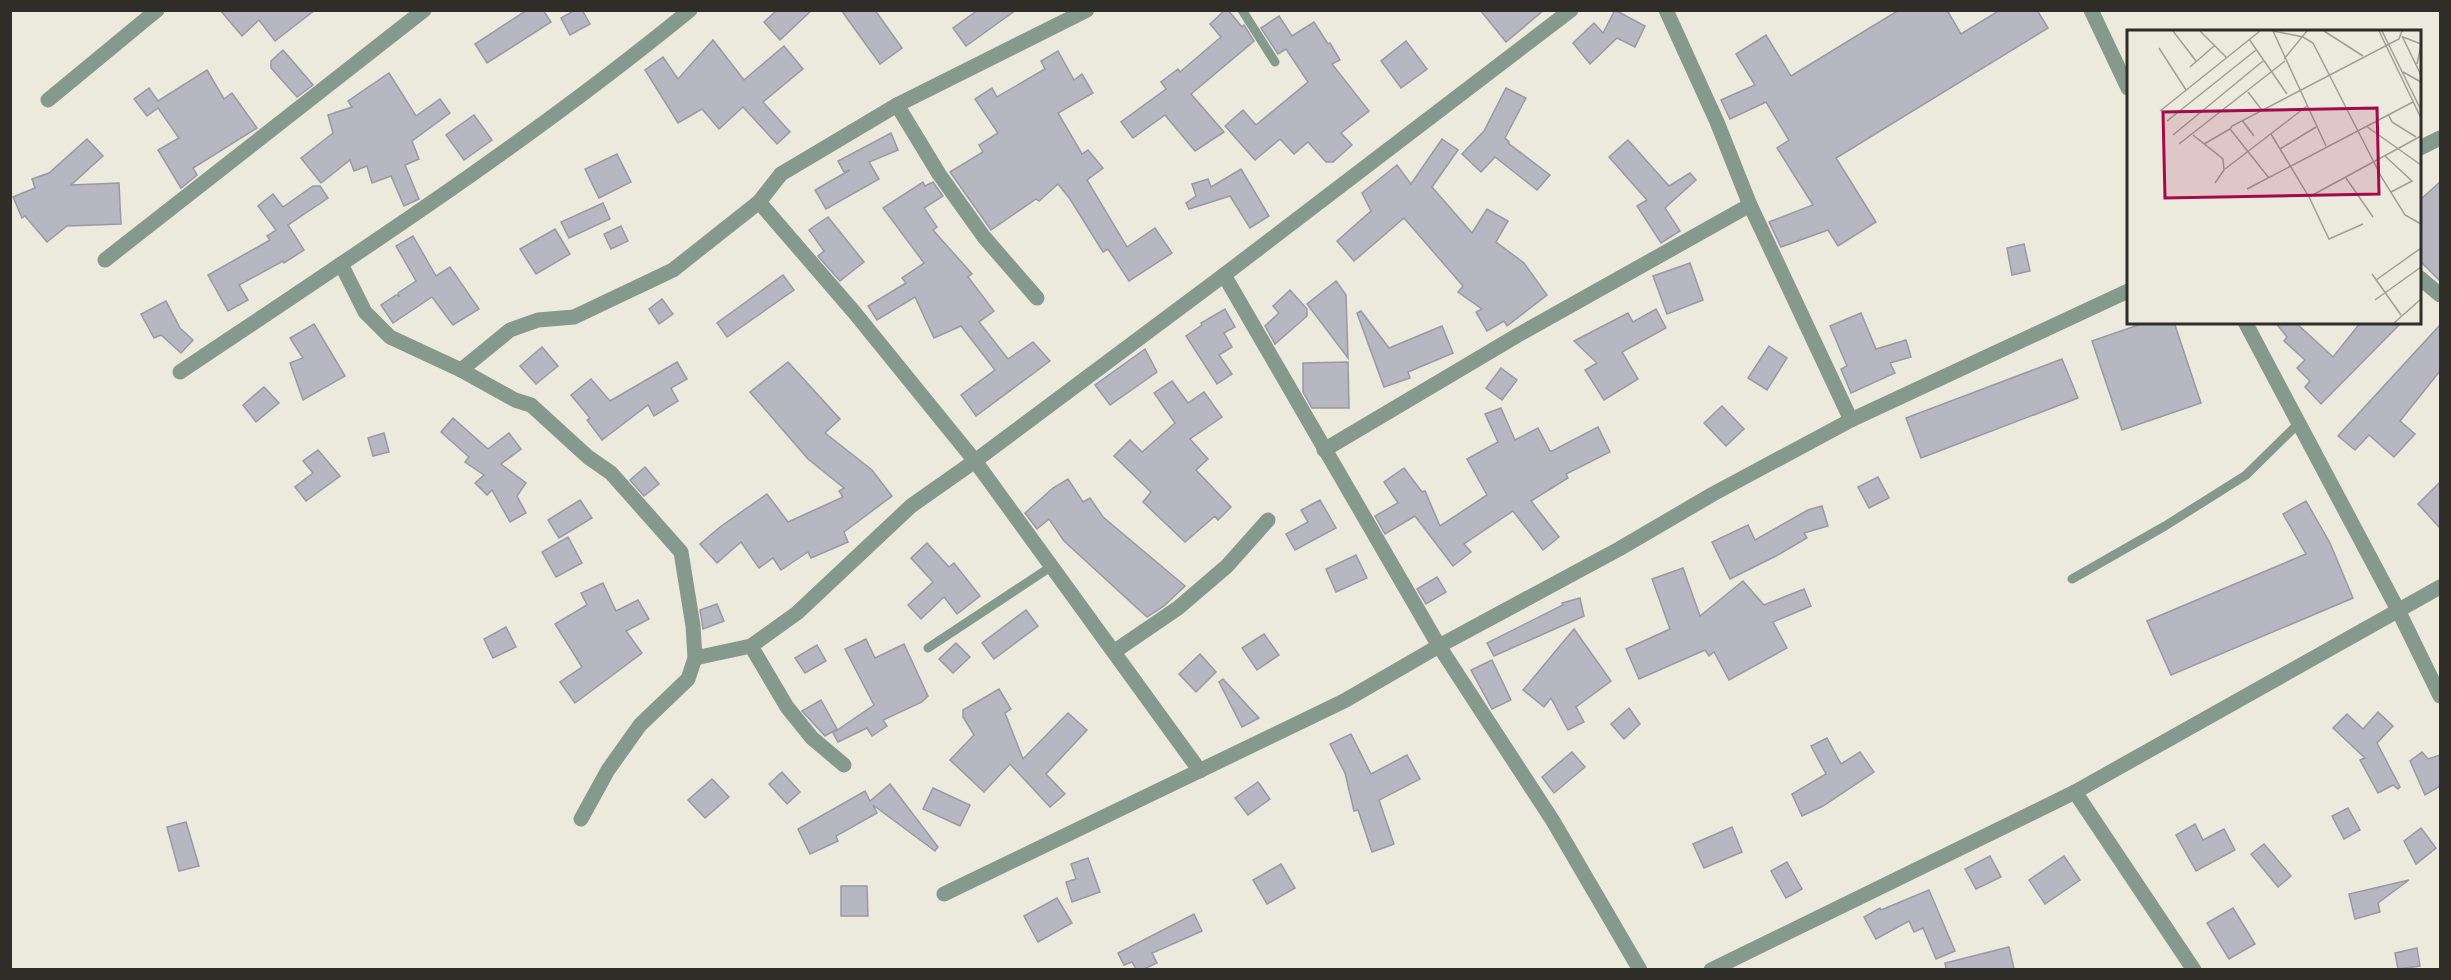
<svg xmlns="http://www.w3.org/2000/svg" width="2451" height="980" font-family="'Noto Sans',sans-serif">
<rect width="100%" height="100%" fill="#ece9dd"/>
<g fill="#b7b7c2" stroke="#9999a4" stroke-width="1.5">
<polygon points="220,10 315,10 275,41 259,20 242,36"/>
<polygon points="527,10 543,10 551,22 487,63 475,44"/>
<polygon points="575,10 582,10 590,24 570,35 561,18"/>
<polygon points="777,10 812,10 780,40 764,22"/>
<polygon points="841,10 875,10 902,48 880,64"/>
<polygon points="978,10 1016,10 966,46 953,28"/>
<polygon points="1225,10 1228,10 1242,27 1244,25 1254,41 1191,94 1224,132 1195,151 1165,115 1133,138 1121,122 1166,89 1161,82 1178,69 1180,72 1221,37 1210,24"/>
<polygon points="1480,10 1544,10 1506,42"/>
<polygon points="1615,10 1645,26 1635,47 1617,38 1590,64 1573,43 1594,23 1603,33"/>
<polygon points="1899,10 1947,10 1961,34 2000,10 2037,10 2048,28 1836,158 1876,222 1838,246 1828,230 1781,247 1769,222 1813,205 1777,148 1789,140 1766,102 1730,119 1721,100 1755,85 1736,54 1766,35 1791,76"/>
<polygon points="1279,16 1292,36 1314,22 1328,44 1330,43 1340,60 1332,64 1369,111 1341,133 1352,145 1333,162 1326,162 1308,142 1294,154 1280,139 1255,160 1225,126 1243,110 1256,125 1308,82 1286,49 1278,54 1261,28"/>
<polygon points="713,40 744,80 784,46 803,69 763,102 790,132 777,144 743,107 719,129 702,109 678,123 645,70 663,57 678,79"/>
<polygon points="1406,41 1427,69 1401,88 1381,61"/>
<polygon points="283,50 313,85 297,97 271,68 271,61"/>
<polygon points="1058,51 1074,80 1082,74 1093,93 1058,113 1082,154 1088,150 1103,168 1087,180 1127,247 1155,228 1172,253 1129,281 1108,249 1103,252 1070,199 1058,184 1039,201 1036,199 991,230 950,172 983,152 979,145 998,133 975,99 992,88 997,97 1045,69 1041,61"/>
<polygon points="207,70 224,99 232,93 257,128 193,168 197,175 181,188 158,150 179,138 158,108 147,116 134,99 149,88 158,101"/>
<polygon points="389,73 416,116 440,99 450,113 412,141 419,159 405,165 419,199 404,206 391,176 372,183 367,166 354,171 350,160 321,183 301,158 333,133 328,115 352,107 348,101"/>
<polygon points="1506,88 1526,98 1505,138 1509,142 1508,143 1550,175 1537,190 1495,157 1481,172 1462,154 1484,131"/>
<polygon points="474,115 492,140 464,160 446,135"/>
<polygon points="891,133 898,150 869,162 879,179 826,209 815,190 850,170 844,172 838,161"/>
<polygon points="87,139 103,156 71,185 119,183 121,224 67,226 47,242 25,216 22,218 13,197 35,188 32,179 49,173"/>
<polygon points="1442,139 1458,150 1432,187 1472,233 1487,209 1508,221 1496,242 1524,263 1547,295 1507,326 1504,321 1487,331 1476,312 1482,309 1458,292 1463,286 1404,218 1354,261 1337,241 1371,211 1362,193 1397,165 1411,184"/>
<polygon points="1628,140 1669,186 1690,173 1696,180 1665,208 1680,231 1661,243 1637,206 1647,200 1609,157"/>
<polygon points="617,154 631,182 599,198 585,169"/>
<polygon points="1241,169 1269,216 1250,228 1230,196 1189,209 1186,203 1196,196 1192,184 1208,179 1211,187"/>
<polygon points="923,182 925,186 933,182 943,196 924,208 937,227 933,230 972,274 968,277 994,311 979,322 1008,359 1033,342 1050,361 976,416 961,395 995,370 961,326 934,338 915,297 877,320 868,306 906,283 902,278 924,263 883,208"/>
<polygon points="2440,182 2440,281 2420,261 2420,200"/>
<polygon points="313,186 320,186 328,198 288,225 304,250 284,263 283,261 239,285 248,300 228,311 208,275 270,240 267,236 276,230 258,206 273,194 283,207"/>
<polygon points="603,203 610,219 569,238 561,222"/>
<polygon points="828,217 864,262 840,281 818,256 824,251 809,230"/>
<polygon points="621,226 628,241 611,249 604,234"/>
<polygon points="555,229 570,254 536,274 520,249"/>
<polygon points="413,236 436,276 450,267 479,309 453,325 432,297 393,323 381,305 396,295 399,296 398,293 416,281 396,246"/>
<polygon points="2024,244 2030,271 2012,275 2007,248"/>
<polygon points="1690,263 1703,300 1667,314 1653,276"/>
<polygon points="783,275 794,290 727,337 717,323"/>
<polygon points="1336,281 1346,295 1348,358 1307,304"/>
<polygon points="1290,290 1307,309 1307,316 1275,344 1265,326 1279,313 1273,306"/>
<polygon points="662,299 673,314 659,324 649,309"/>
<polygon points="166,301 180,328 193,340 181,353 161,335 154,338 141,314"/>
<polygon points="1225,309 1235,327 1224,333 1232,347 1219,355 1232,374 1217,384 1186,336 1202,325 1201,323"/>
<polygon points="1656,309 1666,328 1622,352 1638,379 1604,400 1585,370 1597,363 1574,341 1628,313 1633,322"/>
<polygon points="1361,311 1389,348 1442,326 1453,353 1408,372 1410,378 1384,387 1357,313"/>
<polygon points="1861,313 1876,349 1906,340 1911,357 1890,363 1895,373 1851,393 1841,369 1847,366 1830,326"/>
<polygon points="2147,322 2174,322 2201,403 2122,430 2092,341"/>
<polygon points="2275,322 2295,322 2333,357 2361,322 2402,322 2321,404 2305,387 2310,381 2297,368 2305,360 2284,341 2287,337"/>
<polygon points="314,324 345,376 303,400 290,363 303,358 290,338"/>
<polygon points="2440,325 2440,371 2400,421 2415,434 2394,457 2369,435 2355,450 2338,436"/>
<polygon points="1769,346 1787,358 1767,390 1748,378"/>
<polygon points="542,347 558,366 536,384 520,366"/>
<polygon points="1145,349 1157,372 1110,405 1095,385"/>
<polygon points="2062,359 2078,398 1921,458 1906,418"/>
<polygon points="677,362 687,379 671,388 678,401 654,416 648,405 602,440 587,420 590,418 571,395 591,379 610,401"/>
<polygon points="788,362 840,419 825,433 872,470 892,496 844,532 848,542 811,558 808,552 781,570 773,558 759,568 741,542 717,563 700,544 720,527 767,494 788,522 843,497 839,491 844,488 808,459 750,392"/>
<polygon points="1348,362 1349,408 1312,408 1303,392 1303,363"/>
<polygon points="1501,368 1517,380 1502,400 1486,388"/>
<polygon points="1172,381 1188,403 1204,392 1222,417 1190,439 1208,459 1196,470 1231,507 1218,520 1215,516 1185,542 1143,502 1151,492 1114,456 1130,440 1142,452 1175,423 1154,393"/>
<polygon points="264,387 279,403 256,422 243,405"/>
<polygon points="1722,406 1744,429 1726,446 1704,423"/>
<polygon points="1501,408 1515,440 1538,428 1550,451 1552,451 1598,427 1610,452 1566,474 1568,478 1531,501 1559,537 1543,550 1513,511 1464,544 1471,552 1453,566 1415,516 1385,534 1375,516 1398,503 1384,482 1404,468 1422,492 1425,491 1440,526 1487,495 1467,459 1498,442 1485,414"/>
<polygon points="453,418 488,449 509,433 521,449 501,464 526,483 517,496 526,513 510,522 492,490 487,495 475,483 484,475 465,462 469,457 441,432"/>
<polygon points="384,433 389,452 373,456 368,438"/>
<polygon points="318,450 340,476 306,501 295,487 313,473 303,461"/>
<polygon points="645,467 659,484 644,496 630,480"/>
<polygon points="1878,477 1889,498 1869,508 1858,487"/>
<polygon points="1068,479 1083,502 1090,498 1103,517 1185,586 1164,606 1147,617 1064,541 1049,519 1037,529 1025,513 1053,488"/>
<polygon points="2440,482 2440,528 2418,504"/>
<polygon points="580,500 592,518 559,538 548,520"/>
<polygon points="1320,500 1336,528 1295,550 1286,534 1308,522 1301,510"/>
<polygon points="2306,501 2330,543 2353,598 2171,675 2147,621 2306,554 2283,514"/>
<polygon points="1822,506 1828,526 1804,533 1807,538 1776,556 1730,579 1712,542 1748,525 1755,540 1808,510"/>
<polygon points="568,537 582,563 556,577 542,552"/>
<polygon points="927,543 949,567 954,563 980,596 957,614 944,597 921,619 908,605 933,582 911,558"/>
<polygon points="1356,555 1367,578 1336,592 1326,569"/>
<polygon points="1683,568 1700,616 1743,581 1764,605 1804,589 1811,606 1773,622 1787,648 1729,680 1714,652 1709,656 1705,650 1639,679 1626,649 1670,629 1652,579"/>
<polygon points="1437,577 1446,592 1426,604 1417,589"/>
<polygon points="603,583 616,611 638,600 649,619 626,631 642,653 575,703 560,682 582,667 555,624 587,605 581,593"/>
<polygon points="1580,598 1584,616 1494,656 1487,643 1563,605 1562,603"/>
<polygon points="717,604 724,621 703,629 700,610"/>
<polygon points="1026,610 1038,626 994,659 982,643"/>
<polygon points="506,627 516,647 493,658 484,639"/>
<polygon points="1574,629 1611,681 1576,707 1584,722 1568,730 1551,698 1544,707 1523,690"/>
<polygon points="1264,634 1279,655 1257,670 1242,648"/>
<polygon points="866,639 875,658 904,644 928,696 922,702 883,720 887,726 872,736 867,728 838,742 833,733 874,705 845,649"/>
<polygon points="956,643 970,657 953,673 939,659"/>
<polygon points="817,645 826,661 805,673 795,658"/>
<polygon points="1200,654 1216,672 1196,692 1179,674"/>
<polygon points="1492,660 1511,700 1492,709 1471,670"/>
<polygon points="1223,679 1259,718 1242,727 1219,682"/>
<polygon points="999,689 1011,709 1005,713 1023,759 1068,713 1087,730 1046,774 1065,794 1050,807 1010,764 984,792 950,760 974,735 963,717 963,710"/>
<polygon points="821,700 837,729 825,736 802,711"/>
<polygon points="1629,708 1640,724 1624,739 1611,724"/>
<polygon points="2378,712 2393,726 2377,743 2400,787 2398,789 2393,785 2378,793 2360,760 2365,758 2333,728 2347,714 2363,729"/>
<polygon points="1351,734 1371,774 1407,755 1420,779 1379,800 1394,844 1372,852 1358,810 1354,811 1345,773 1330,744"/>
<polygon points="1827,738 1841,764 1860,752 1874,772 1823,806 1802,816 1792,794 1826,774 1811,746"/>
<polygon points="1572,752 1585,767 1554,793 1542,777"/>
<polygon points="2422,752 2428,759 2440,755 2440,786 2425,795 2410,761"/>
<polygon points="782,772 800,792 787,804 769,784"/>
<polygon points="712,779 729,797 705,818 688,800"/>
<polygon points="1258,782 1270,799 1248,815 1235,798"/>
<polygon points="890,784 938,847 935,851 873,805 877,813 836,836 838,841 810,854 798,829 865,791 870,801"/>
<polygon points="933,788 970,805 960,826 923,809"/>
<polygon points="2348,808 2360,830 2344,839 2332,816"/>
<polygon points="186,822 199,866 179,871 167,827"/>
<polygon points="2195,824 2203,840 2224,829 2235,850 2196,871 2176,835"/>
<polygon points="1732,827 1742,852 1704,868 1693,844"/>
<polygon points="2421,828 2436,848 2416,864 2404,841"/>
<polygon points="2264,844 2291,876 2278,887 2251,854"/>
<polygon points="1990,856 2001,877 1976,889 1965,869"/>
<polygon points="2064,856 2080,880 2045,904 2029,880"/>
<polygon points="1088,858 1100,892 1072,902 1066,882 1076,879 1071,864"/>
<polygon points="1787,862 1802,889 1786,898 1771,871"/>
<polygon points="1281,864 1295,888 1267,904 1253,880"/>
<polygon points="2409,880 2378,903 2380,912 2355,919 2349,894"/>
<polygon points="841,886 867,886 868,916 841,916"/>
<polygon points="1929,890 1955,951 1936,959 1923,928 1914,932 1909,921 1876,939 1864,917 1880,908 1881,910"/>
<polygon points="1057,898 1072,923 1038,942 1024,916"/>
<polygon points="2233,908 2255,944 2229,959 2207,923"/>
<polygon points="1194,914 1202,931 1152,953 1157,963 1144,969 1136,969 1132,962 1124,965 1118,953"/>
<polygon points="2009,947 2014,969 1946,969 1945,963"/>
<polygon points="2417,948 2420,966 2398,969 2395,953"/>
</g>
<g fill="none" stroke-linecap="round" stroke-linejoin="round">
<g stroke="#85998c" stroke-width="9">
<polyline points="1242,10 1275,62"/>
<polyline points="2072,579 2165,526 2246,475 2299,423"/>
<polyline points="928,648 1052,566"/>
</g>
<g stroke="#85998c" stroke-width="15">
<polyline points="1087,10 897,105 781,174 759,202 854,312 975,461 1200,771"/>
<polyline points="1666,10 1717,122 1750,205 1851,420"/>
<polyline points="2091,10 2128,88"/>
<polyline points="48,100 157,10"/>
<polyline points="897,105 939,174 984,237 1037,298"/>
<polyline points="2420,148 2440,138"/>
<polyline points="105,260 424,10"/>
<polyline points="341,264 365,312 390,337 461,370 515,400 531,405 588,457 611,473 681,552 693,626 695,658 688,679 640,725 608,770 581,819"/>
<polyline points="1224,275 1439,646 1553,821 1640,970"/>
<polyline points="2420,278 2440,295"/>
<polyline points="2245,322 2398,610 2440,696"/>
<polyline points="461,370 510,330 538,320 574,317 673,270 759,202"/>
<path d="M180,372C353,256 529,142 690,10"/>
<polyline points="1324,450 1518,335 1750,205"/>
<polyline points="751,646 787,707 812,738 844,765"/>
<polyline points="1115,651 1178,608 1227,566 1268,520"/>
<polyline points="695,658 751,646 797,613 911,506 975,461 1224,275 1571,10"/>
<polyline points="2075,792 2194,970"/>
<polyline points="944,894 1344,701 1439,646 1619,549 1713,494 1851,420 2128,291"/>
<polyline points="1711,970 2075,792 2440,587"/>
</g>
</g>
<g transform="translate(2127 30)">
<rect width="294" height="294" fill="#ece9dd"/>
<path fill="none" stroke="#a09e95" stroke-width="1.5" d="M46,1L69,31M73,1L99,27M146,1L176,7L186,13L255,148L278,185L294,194M146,1L199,116M197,1L236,26M252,1L294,88M255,1L294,80M275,6L294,45M276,7L294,14M122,9L160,64M32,18L59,60M157,29L180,1M290,34L294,15M63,37L87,16M276,42L294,52M121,62L134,79M33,81L133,1M261,84L265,92L289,107M115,90L127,106M40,91L129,20M239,96L294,135M144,104L182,167L202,209L236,194M46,105L136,31M66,105L96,129L97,140L88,153M52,114L158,31M77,114L103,99M153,119L189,97M258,126L285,151L264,162M98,139L180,76M142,148L103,99L105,96L272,9L275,1M219,148L246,187M120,159L286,72M182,167L294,106M245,244L274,285M249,250L294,218M248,270L294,237M267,293L294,269"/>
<path fill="#a20a4a" fill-opacity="0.15" stroke="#a20a4a" stroke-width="3" d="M250,78L252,164L38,168L36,82Z"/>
<rect width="294" height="294" fill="none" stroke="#2e2d28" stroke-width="3"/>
</g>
<rect width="2451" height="980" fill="none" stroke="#2e2d28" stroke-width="24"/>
</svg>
